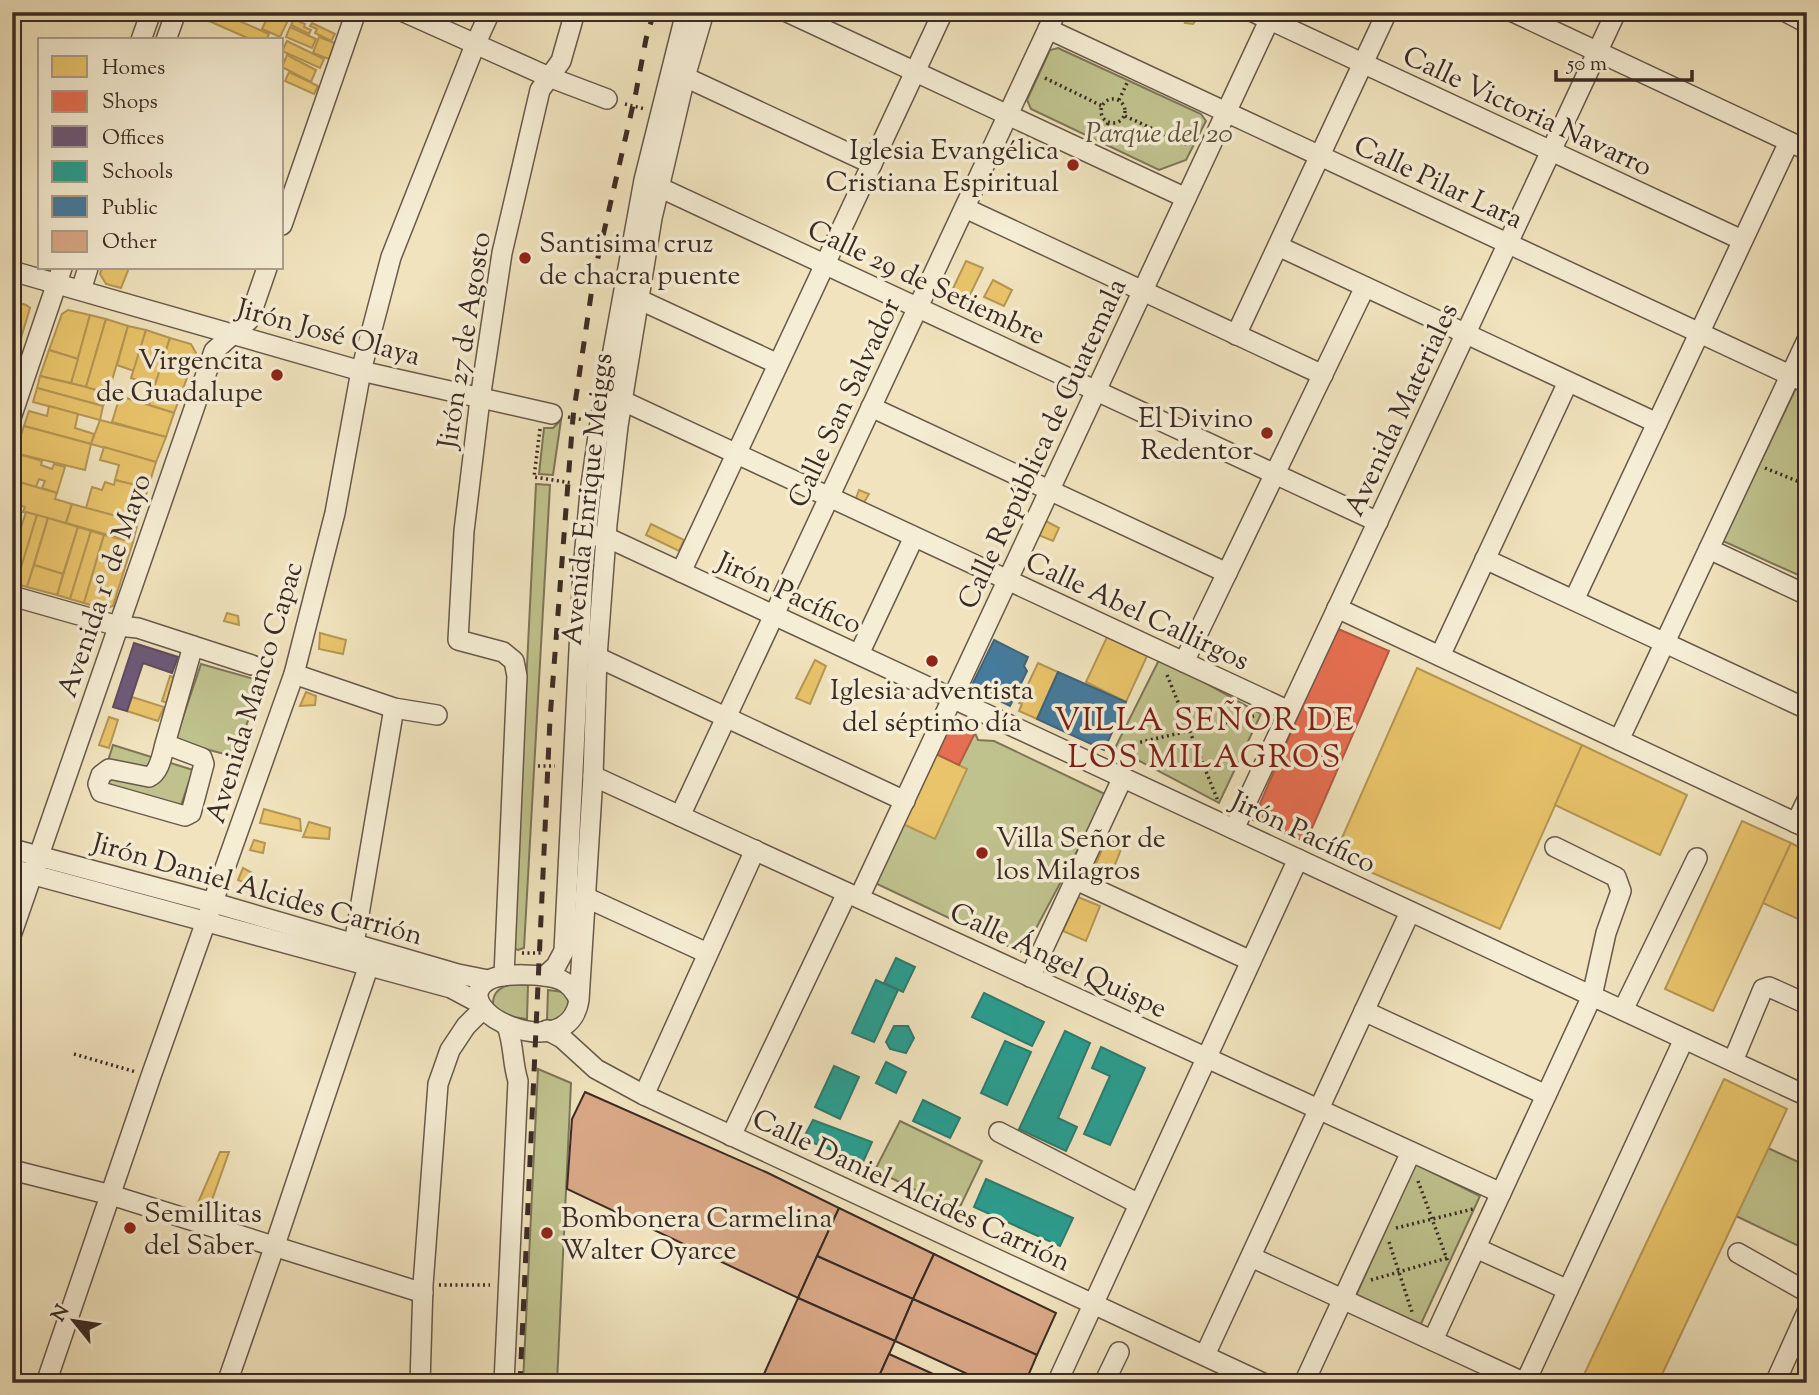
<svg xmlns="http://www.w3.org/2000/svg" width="1819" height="1395" font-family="'Sorts Mill Goudy',serif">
<rect width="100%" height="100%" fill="#f0e3bd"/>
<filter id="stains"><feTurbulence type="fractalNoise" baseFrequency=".00286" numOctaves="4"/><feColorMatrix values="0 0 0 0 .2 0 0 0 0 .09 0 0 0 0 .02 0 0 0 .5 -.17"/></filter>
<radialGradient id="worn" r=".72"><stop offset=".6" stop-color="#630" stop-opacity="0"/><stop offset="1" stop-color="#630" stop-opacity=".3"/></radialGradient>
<g fill="#bfc28d" stroke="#7d7659" stroke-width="2">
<polygon points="1058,48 1201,114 1206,121 1186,160 1159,170 1031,109 1027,100 1050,50"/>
<polygon points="1796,388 1807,393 1807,579 1723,541"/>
<polygon points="561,420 553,475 539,474 544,428 553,428"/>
<polygon points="536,484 550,485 524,948 518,950 513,948"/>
<polygon points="1160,658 1261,714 1219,803 1115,748"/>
<polygon points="201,664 261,681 236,757 175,741"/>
<polygon points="950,721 975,733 978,740 994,741 1107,795 1023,953 875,883"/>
<polygon points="113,745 193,770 179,811 100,786"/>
<path d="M510,984L528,985L527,1019L500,1015L493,1008C492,994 497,989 510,984Z"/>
<polygon points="548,990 563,992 571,998 564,1022 547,1020"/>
<polygon points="538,1069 571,1083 557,1383 523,1383"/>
<polygon points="900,1121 982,1161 958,1211 875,1170"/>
<polygon points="1768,1148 1807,1166 1807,1250 1736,1216"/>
<polygon points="1415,1164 1480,1196 1420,1326 1355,1298"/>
</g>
<g fill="#e9c46a" stroke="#b59655" stroke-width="2">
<polygon points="194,12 219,12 269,34 266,40 252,40 193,14"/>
<polygon points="270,12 291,14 280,37 262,29"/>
<polygon points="1191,12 1202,12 1193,24 1185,23"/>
<polygon points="296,15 302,18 300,22 305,24 304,27 311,30 309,34 291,25"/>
<polygon points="312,23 335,34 331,41 315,33 317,29 310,26"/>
<polygon points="290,27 316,39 312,48 286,37"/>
<polygon points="319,37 335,43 329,59 313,53"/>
<polygon points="287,41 324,59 320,68 282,51"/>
<polygon points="287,55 316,70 311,82 282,67"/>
<polygon points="289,72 318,86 314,94 285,81"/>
<polygon points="966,261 983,268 965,305 948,299"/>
<polygon points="102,268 129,268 121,288 106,284 100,274"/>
<polygon points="993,280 1012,290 1004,306 984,297"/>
<polygon points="12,301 26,305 30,308 15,358 12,358"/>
<polygon points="68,310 90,315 78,359 49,350 62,314"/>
<polygon points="90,315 106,319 86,387 71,383"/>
<polygon points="106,319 128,326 108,394 86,387"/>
<polygon points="128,326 146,330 134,371 117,365"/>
<polygon points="146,330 170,338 155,386 131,378"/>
<polygon points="170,338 191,344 196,353 180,397 154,388"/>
<polygon points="49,350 78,359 71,383 40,376"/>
<polygon points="40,376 86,387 108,394 103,406 37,388"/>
<polygon points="37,388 103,406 100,420 33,402"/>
<polygon points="154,388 180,397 174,413 149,405"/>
<polygon points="120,396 174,413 166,437 112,422"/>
<polygon points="49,406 78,414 75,428 94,434 91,444 24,426 29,411 47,416"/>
<polygon points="100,420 166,437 156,462 91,444"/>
<polygon points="24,426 91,444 85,470 15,453"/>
<polygon points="104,447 156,462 148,488 115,480 119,465 100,460"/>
<polygon points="15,453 42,461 41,465 52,469 54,464 65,467 57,493 42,488 45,481 39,479 36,487 12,480 12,464"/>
<polygon points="12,480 57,493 55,499 72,504 66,523 23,512 25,507 12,503"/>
<polygon points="115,480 148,488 138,522 86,508 92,487 102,490 105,482 114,485"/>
<polygon points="859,490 869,494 863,504 855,501"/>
<polygon points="72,504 138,522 133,542 66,523"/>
<polygon points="26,512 37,515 18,578 12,576 12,555"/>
<polygon points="37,515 48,518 27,587 16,584"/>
<polygon points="48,518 78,527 63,574 34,565"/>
<polygon points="1044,520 1059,528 1053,541 1036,534"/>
<polygon points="651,524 684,540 679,551 646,535"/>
<polygon points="78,527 91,531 70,599 57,595"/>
<polygon points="91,531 104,535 84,603 70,599"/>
<polygon points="104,535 133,542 113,606 104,609 84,603"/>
<polygon points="34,565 63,574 57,595 27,587"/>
<polygon points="227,613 238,616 239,625 224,621"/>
<polygon points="320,633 346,640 343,654 319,649"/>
<polygon points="1107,637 1147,656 1126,702 1086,682"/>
<polygon points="815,660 826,666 810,704 796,698"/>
<polygon points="1038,663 1058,672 1037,719 1019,711 1022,704 1019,703"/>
<polygon points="1417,668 1582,745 1500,929 1334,856"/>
<polygon points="170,676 179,679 171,704 162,701"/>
<polygon points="306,692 316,696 315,705 300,706"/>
<polygon points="132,697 164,707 158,721 127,711"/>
<polygon points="109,717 118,720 109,748 99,745"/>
<polygon points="1582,745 1687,795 1660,855 1555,805"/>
<polygon points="934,753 967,769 935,839 903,824"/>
<polygon points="264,809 300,819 301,831 260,823"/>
<polygon points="1742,821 1791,843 1713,1011 1665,989"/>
<polygon points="309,822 330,828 329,839 303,837"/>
<polygon points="1107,838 1122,847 1108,882 1090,877"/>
<polygon points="254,840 265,843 263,853 250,850"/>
<polygon points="1791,843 1807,851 1807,923 1763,903"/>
<polygon points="243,868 254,874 250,885 238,880"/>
<polygon points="1078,897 1100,906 1086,941 1063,931"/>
<polygon points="1724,1079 1787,1109 1658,1383 1580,1383"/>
<polygon points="220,1152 229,1152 208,1211 197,1205"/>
</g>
<g fill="#e76f51" stroke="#b35b44" stroke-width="2">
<polygon points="1336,628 1389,651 1306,842 1253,820"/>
<polygon points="950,721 975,733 959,765 934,753"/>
</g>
<polygon fill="#6d597a" stroke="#5e4b60" stroke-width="2" points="134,643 178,657 172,673 143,663 127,711 113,707"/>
<g fill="#2a9d8f" stroke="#2f7b6f" stroke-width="2">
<polygon points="896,958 915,967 903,992 884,983"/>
<polygon points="876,980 898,990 874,1042 852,1033"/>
<polygon points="984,993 1044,1022 1032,1046 972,1017"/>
<polygon points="894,1026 908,1026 914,1038 906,1053 890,1049 886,1042"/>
<polygon points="1065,1031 1090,1043 1058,1118 1077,1127 1066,1151 1019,1129"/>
<polygon points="1005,1041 1031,1052 1007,1105 981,1093"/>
<polygon points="1101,1047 1145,1068 1110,1145 1084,1134 1110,1076 1092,1068"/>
<polygon points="886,1062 906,1072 896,1093 876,1083"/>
<polygon points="834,1066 859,1077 840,1119 815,1107"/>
<polygon points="923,1100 960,1118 950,1138 913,1121"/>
<polygon points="813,1120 872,1142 863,1162 803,1139"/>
<polygon points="986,1179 1073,1218 1060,1246 974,1207"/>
</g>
<g fill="#457b9d" stroke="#426379" stroke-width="2">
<polygon points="994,640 1028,657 1024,666 1027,671 1010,706 971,687"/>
<polygon points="1058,672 1126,702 1104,750 1037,719"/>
</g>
<g fill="#d9a785" stroke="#3b2b25" stroke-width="2">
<polygon points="585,1092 768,1173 839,1208 798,1298 567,1189 572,1119"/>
<polygon points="839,1208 934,1254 913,1299 817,1256"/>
<polygon points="934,1254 1056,1313 1037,1355 913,1299"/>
<polygon points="817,1256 913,1299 895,1341 798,1298"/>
<polygon points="798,1298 895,1341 876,1383 760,1383"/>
<polygon points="913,1299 1037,1355 1025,1383 987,1383 895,1341"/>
<polygon points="889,1354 953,1383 876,1383"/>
</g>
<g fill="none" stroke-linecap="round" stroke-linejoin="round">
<defs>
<g id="minor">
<polyline points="404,12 549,77 607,99"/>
<polyline points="787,12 1186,198"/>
<polyline points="1253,12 1742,240"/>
<polyline points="1513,12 1807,150"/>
<polyline points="1786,12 1807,23"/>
<polyline points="1048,29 1807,383"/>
<polyline points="141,40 151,12"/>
<polyline points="166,40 176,12"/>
<polyline points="685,77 872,164"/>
<polyline points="648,182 1378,522"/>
<polyline points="965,208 1323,375"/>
<polyline points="282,225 356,12"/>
<polyline points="1278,246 1657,423"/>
<polyline points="12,271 361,371 552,414"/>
<polyline points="81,290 88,268"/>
<polyline points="638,299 778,364"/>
<polyline points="1236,335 1387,12"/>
<polyline points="621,400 1289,711"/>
<polyline points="871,407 1227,573"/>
<polyline points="12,415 62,268"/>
<polyline points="586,535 606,537 1807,1096"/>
<polyline points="1709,549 1807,595"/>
<polyline points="1485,559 1807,709"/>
<polyline points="681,572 943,12"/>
<polyline points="12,596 118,626 138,628 252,665"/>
<polyline points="1574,600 1789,142"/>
<polyline points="1337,608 1807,828"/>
<polyline points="859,654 914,537"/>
<polyline points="1440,656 1568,382"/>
<polyline points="597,657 905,801"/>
<polyline points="1184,662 1365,287"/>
<polyline points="294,674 394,708 437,715"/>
<polyline points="1619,740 1807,340"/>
<path d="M165,744C162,755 160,772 149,777L109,769L101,775L98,784L101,792L185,816L191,813L204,764L202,758L165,744L193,646"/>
<polyline points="593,776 1501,1193"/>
<polyline points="680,816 1056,12"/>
<polyline points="1796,823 1807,800"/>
<polyline points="1234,829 1616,12"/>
<polyline points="12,849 214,903 458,974 488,980"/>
<polyline points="12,869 451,988 479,1003"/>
<polyline points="1076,880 1251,961"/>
<polyline points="585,897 707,953"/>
<polyline points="859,898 1273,12"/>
<polyline points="12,933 214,351 249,320 267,268"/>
<polyline points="354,944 394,708"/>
<polyline points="504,976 517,676 514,661 503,652 458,640 464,531 480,399 502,253 540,90 561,61 575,12"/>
<polyline points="545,976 556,966 564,951 583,570 590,492 600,422 644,180 686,12"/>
<polyline points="1030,977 1123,777"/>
<path d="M579,1000C575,991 570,984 561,980C546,974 500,972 487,981C444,1011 569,1068 579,1000L593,776L597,657L607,524L618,426L652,218L685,77L704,12"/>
<polyline points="1623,1010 1697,858"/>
<polyline points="1364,1011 1546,1095"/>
<polyline points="547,1030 562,1038 596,1069 644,1095 1263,1383"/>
<polyline points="1733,1061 1763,989 1769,987 1807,1004"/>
<polyline points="644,1095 755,850"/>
<polyline points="999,1132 1139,1204"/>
<polyline points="731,1136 847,893"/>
<polyline points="12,1170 111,1195 423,1293"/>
<polyline points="1476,1248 1568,1290"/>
<polyline points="1738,1253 1807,1292"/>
<polyline points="1251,1257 1525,1383"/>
<polyline points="1433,1340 1592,996 1606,933 1621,891 1616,877 1555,847"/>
<polyline points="1205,1355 1410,912"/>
<polyline points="46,1383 151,1076 294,674 335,513 361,371 391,257 475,45 490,12"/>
<polyline points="227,1383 274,1248 373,953"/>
<polyline points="420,1383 423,1285 438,1084 450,1050 466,1026 483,1009"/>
<path d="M504,1383L518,1081C512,1062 514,1044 507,1026"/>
<polyline points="1057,1383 1298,859"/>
<polyline points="1104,1383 1119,1352"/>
<polyline points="1304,1383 1411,1152"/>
<polyline points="1525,1383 1684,1039"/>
<polyline points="1775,1383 1807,1312"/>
</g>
</defs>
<use href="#minor" stroke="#68594b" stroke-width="22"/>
<g stroke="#3b2b25" stroke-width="3.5" stroke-dasharray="2 3.5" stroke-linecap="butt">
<polyline points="1045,78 1102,106"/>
<circle cx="1113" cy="111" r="12"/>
<polyline points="1119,100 1127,83"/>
<polyline points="625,104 645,109"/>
<polyline points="1125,116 1190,146"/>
<polyline points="1100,140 1108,123"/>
<polyline points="588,274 608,277"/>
<polyline points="568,417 584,420"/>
<polyline points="540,429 534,477 572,483"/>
<polyline points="1765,468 1807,485"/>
<polyline points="1800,574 1807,560"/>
<polyline points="1167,675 1218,801"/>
<polyline points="1111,754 1115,748 1254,716"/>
<polyline points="538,766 555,766"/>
<polyline points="522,953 542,953"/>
<polyline points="74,1054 136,1072"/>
<polyline points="1418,1181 1448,1262"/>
<polyline points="1396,1228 1473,1209"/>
<polyline points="1389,1242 1412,1312"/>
<polyline points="1371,1280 1447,1258"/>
<polyline points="439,1285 490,1285"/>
<polyline points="355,1383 358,1374"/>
</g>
<use href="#minor" stroke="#f5edd4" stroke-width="19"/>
<polyline stroke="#3b2b25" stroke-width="5" stroke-dasharray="12 12" stroke-linecap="butt" points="520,1383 550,719 573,417 594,275 636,92 646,39 654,12"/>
</g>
<g fill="#8f2418" stroke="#f5edd4" stroke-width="2.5">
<circle cx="1073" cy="165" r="7"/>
<circle cx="525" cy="258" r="7"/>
<circle cx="277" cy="375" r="7"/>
<circle cx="1267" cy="433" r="7"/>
<circle cx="932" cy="661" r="7"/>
<circle cx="982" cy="853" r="7"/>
<circle cx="130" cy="1228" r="7"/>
<circle cx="547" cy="1233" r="7"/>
</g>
<g text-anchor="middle" stroke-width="7" stroke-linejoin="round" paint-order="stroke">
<g font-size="28" fill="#3b2b25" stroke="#f5edd4">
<text transform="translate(1528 110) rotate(25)" y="10">Calle Victoria Navarro</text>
<text transform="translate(1439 181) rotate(25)" y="10">Calle Pilar Lara</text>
<text transform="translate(927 281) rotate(25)" y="10">Calle 29 de Setiembre</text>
<text transform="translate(329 331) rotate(15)" y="10">Jirón José Olaya</text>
<text transform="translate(463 340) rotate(-81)" y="10">Jirón 27 de Agosto</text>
<text transform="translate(843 402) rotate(-65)" y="10">Calle San Salvador</text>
<text transform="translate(1400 409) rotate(-65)" y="10">Avenida Materiales</text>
<text transform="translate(1041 443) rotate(-65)" y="10">Calle República de Guatemala</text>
<text transform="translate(586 499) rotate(-84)" y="10">Avenida Enrique Meiggs</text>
<text transform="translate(103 585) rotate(-71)" y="10">Avenida 1º de Mayo</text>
<text transform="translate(790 592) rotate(25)" y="10">Jirón Pacífico</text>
<text transform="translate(1138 610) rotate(25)" y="10">Calle Abel Callirgos</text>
<text transform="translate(253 692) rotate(-73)" y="10">Avenida Manco Capac</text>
<text transform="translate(1304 831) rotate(25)" y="10">Jirón Pacífico</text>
<text transform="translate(258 888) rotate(16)" y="10">Jirón Daniel Alcides Carrión</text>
<text transform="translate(1059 959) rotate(25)" y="10">Calle Ángel Quispe</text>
<text transform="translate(912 1189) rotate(25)" y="10">Calle Daniel Alcides Carrión</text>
</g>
<g font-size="28" font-style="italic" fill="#5c513f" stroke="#f5edd4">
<text x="1159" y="142">Parque del 20</text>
</g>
<g font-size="28" fill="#3b2b25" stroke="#f5edd4" text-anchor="start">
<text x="1059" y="159" text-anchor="end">Iglesia Evangélica<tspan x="1059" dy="32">Cristiana Espiritual</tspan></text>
<text x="539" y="252">Santisima cruz<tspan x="539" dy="32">de chacra puente</tspan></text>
<text x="263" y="369" text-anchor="end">Virgencita<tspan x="263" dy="32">de Guadalupe</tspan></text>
<text x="1253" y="427" text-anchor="end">El Divino<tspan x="1253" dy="32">Redentor</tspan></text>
<text x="932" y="699" text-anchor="middle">Iglesia adventista<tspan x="932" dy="32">del séptimo día</tspan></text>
<text x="996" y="847">Villa Señor de<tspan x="996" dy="32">los Milagros</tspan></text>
<text x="144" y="1222">Semillitas<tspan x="144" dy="32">del Saber</tspan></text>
<text x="561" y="1227">Bombonera Carmelina<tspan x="561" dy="32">Walter Oyarce</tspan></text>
</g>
<g font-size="32" letter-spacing="2" fill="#7a1f14" stroke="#f5edd4">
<text x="1205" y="730">VILLA SEÑOR DE<tspan x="1205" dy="37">LOS MILAGROS</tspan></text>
</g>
</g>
<rect width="1819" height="1395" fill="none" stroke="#f0e3bd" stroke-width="42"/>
<rect x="14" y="14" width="1791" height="1367" fill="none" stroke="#3b2b25" stroke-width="3.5"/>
<rect x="21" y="21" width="1777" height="1353" fill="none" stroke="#3b2b25" stroke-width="2"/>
<rect x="38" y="38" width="245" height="231" fill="#f5edd4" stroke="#ab9f8e" stroke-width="2"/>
<rect x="52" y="56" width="35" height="21" fill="#e9c46a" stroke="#ab9f8e" stroke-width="2"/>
<text x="102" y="74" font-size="21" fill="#3b2b25">Homes</text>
<rect x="52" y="91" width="35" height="21" fill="#e76f51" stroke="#ab9f8e" stroke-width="2"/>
<text x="102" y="108" font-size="21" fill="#3b2b25">Shops</text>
<rect x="52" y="126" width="35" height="21" fill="#6d597a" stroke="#ab9f8e" stroke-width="2"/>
<text x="102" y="144" font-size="21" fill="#3b2b25">Offices</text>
<rect x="52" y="161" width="35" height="21" fill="#2a9d8f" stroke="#ab9f8e" stroke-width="2"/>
<text x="102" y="178" font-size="21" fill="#3b2b25">Schools</text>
<rect x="52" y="196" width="35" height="21" fill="#457b9d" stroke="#ab9f8e" stroke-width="2"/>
<text x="102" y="214" font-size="21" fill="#3b2b25">Public</text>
<rect x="52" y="231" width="35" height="21" fill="#d9a785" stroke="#ab9f8e" stroke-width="2"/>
<text x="102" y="248" font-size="21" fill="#3b2b25">Other</text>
<g transform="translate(74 1321) rotate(300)" stroke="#f5edd4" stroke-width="5" paint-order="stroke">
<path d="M0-5L12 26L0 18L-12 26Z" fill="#3b2b25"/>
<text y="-10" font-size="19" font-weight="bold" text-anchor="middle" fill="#3b2b25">N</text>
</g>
<path d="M1556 70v10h136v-10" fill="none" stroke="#3b2b25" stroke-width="3.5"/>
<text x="1567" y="70" font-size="21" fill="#3b2b25" stroke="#f5edd4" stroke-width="5" paint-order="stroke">50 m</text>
<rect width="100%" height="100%" filter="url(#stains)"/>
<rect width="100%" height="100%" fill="url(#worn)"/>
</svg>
